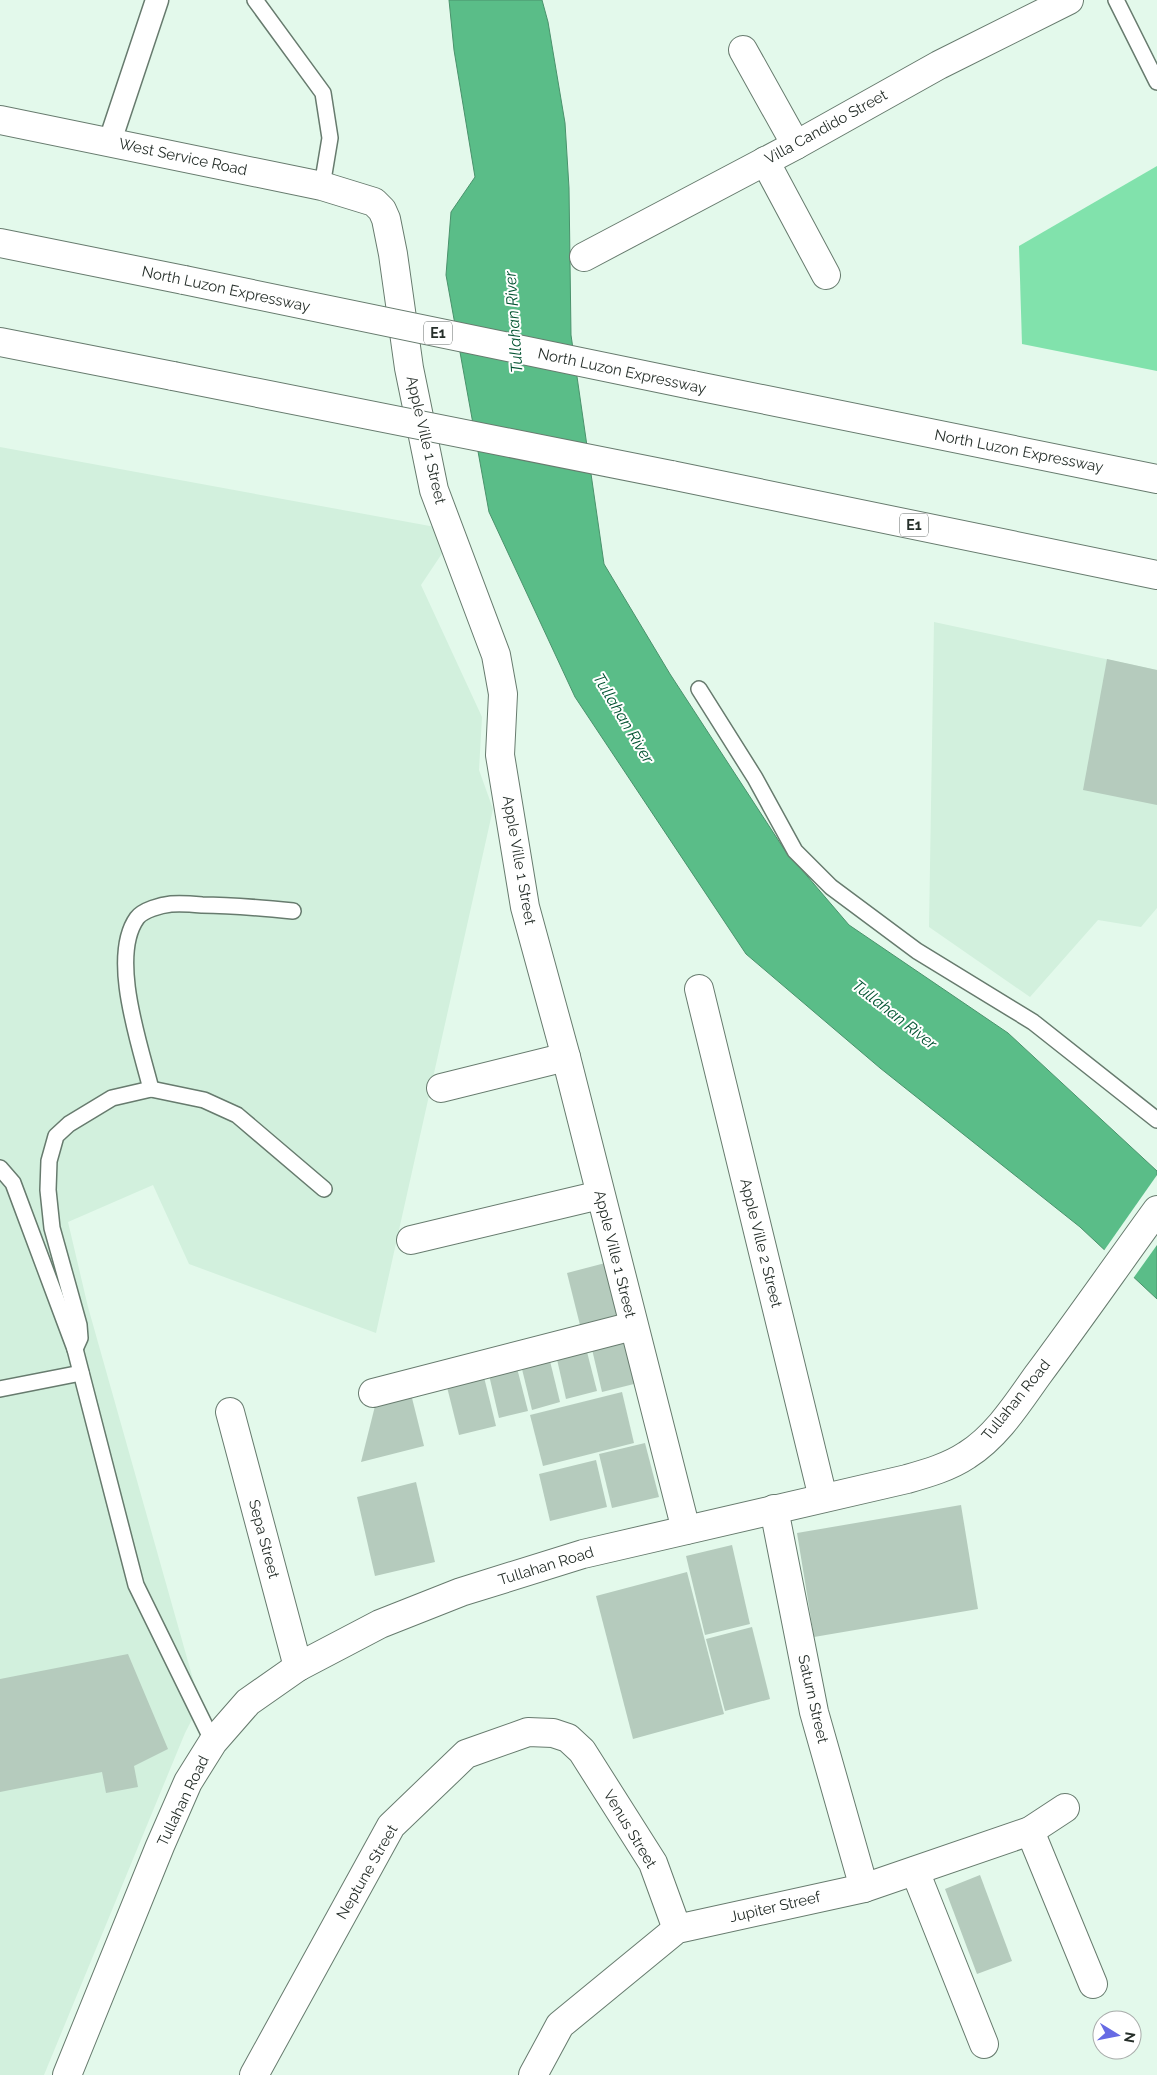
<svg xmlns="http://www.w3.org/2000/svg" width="1157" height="2075" font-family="Raleway,sans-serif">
<rect width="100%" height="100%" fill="#e3f9eb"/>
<g fill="#d2f0dd">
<polygon points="0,447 457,531 421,585 482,717 479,770 493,809 376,1333 189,1264 153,1185 68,1222 88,1307 200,1704 185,1733 44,2075 0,2075"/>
<polygon points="934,622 1157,670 1157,908 1141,927 1098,920 1030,997 929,927"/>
</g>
<polygon fill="#81e2ac" points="1157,166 1157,371 1022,344 1019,246"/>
<polygon fill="#5abd88" stroke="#4a926c" points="449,0 542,0 548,22 565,123 569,188 571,335 604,564 670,674 784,849 849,925 1008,1033 1157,1171 1157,1299 1080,1227 880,1068 746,954 575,697 489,512 446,275 451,212 475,177 454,50"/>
<polygon fill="#e3f9eb" points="1157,1175 1157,1245 1132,1280 1103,1252"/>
<g fill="#b5cbbd">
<polygon points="1107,659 1157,670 1157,805 1083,790"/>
<polygon points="609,1262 623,1319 581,1329 567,1273"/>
<polygon points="627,1336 638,1383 602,1392 591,1345"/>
<polygon points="586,1348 597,1391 566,1399 556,1355"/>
<polygon points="549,1357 560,1402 532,1410 521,1365"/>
<polygon points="517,1368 528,1411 499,1418 489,1375"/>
<polygon points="483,1373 496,1426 459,1435 446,1383"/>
<polygon points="410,1390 424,1446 361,1462 377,1398"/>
<polygon points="622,1392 634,1443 543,1466 530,1415"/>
<polygon points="645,1443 659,1497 612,1508 599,1454"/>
<polygon points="596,1460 607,1507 550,1521 539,1474"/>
<polygon points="416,1482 435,1562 375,1576 357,1497"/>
<polygon points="961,1505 978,1609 814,1637 797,1533"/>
<polygon points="732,1545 750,1624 705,1635 686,1556"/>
<polygon points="687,1572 724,1714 633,1739 596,1596"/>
<polygon points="752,1627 770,1699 725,1711 706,1639"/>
<polygon points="128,1654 168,1749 134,1766 138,1787 106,1793 102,1772 0,1792 0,1679"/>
<polygon points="980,1875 1012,1961 977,1974 945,1889"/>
</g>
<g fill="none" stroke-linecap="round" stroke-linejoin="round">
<defs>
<g id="service">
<polyline points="255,0 323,93 330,138 322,186"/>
<polyline points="1116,0 1157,82"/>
<polyline points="699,689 755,778 795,851 831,887 917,951 1033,1022 1157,1120"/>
<path d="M151,1089C140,1045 109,957 137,918C143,910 161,905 171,904C181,903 192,904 202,905C232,905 263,908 293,911"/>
<polyline points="0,1168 13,1183 75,1349 136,1585 213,1742"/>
<polyline points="75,1349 80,1338 79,1325 52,1228 48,1190 49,1161 56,1136 69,1124 112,1098 151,1089 204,1100 237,1115 324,1189"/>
<polyline points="0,1389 81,1373"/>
</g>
<polyline id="pedestrian" points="110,141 157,0"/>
<g id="minor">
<polyline points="743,50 796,145"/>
<polyline points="765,161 826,275"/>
<polyline points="584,257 796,145 939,65 1069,0"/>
<polyline points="699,989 823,1498"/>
<polyline points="441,1088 566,1057"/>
<polyline points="411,1240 600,1195"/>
<polyline points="373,1393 633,1326"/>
<polyline points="230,1412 298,1667"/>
<polyline points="774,1509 814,1712 864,1888"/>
<polyline points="1030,1831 1093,1984"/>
<polyline points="915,1871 984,2044"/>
<polyline points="254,2075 391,1826 466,1754 528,1732 553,1733 568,1738 582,1751 653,1863 677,1929"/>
<polyline points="533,2075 560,2025 677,1929 864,1888 1030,1831 1065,1808"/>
</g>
<g id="secondary">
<polyline points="0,120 322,186 374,202 382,210 386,219 393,254 409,368 434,490 496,655 503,694 500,755 525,907 566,1057 686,1530"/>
<path d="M67,2075L160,1846L188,1782L213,1742L248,1702L298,1667L380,1624L461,1592L583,1554L907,1479C928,1473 949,1467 967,1455C997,1436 1017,1404 1037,1376C1078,1321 1117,1265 1157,1210"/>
</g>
<g id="motorway">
<polyline points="0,243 184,280"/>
<polyline points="0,342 173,376"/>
<polyline points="692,385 1157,479"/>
<polyline points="671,475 1157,575"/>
</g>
</defs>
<use href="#service" stroke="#677b6e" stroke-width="18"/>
<use href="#pedestrian" stroke="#677b6e" stroke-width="25"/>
<use href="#minor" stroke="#677b6e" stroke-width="30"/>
<use href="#secondary" stroke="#677b6e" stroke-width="30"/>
<use href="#motorway" stroke="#677b6e" stroke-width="30"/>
<use href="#service" stroke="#fff" stroke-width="15"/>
<use href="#pedestrian" stroke="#fff" stroke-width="22"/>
<use href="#minor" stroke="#fff" stroke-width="28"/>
<use href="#secondary" stroke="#fff" stroke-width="28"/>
<use href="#motorway" stroke="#fff" stroke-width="28"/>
<defs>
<g id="motorway-bridge">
<polyline points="184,280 692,385"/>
<polyline points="173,376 671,475"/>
</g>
</defs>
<use href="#motorway-bridge" stroke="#677b6e" stroke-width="30" stroke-linecap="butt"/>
<use href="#motorway-bridge" stroke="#fff" stroke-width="28"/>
</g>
<g text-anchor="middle" stroke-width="4" stroke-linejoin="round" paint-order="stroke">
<g fill="#fff" stroke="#676d6a" stroke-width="1">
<rect x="424" y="321.5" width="28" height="23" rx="4"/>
<rect x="900" y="513.5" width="28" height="23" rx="4"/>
</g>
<g font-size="14" font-weight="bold" fill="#262f2a">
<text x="438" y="338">E1</text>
<text x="914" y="530">E1</text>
</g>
<g font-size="15" fill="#262f2a" stroke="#fff">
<text transform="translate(826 127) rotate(-29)" y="5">Villa Candido Street</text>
<text transform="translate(183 157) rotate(12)" y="5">West Service Road</text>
<text transform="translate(226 289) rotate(12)" y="5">North Luzon Expressway</text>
<text transform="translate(622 371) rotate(12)" y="5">North Luzon Expressway</text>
<text transform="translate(426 440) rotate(77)" y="5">Apple Ville 1 Street</text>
<text transform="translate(1019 451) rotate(11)" y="5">North Luzon Expressway</text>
<text transform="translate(519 860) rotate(80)" y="5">Apple Ville 1 Street</text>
<text transform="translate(761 1243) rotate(76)" y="5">Apple Ville 2 Street</text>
<text transform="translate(615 1254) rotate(76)" y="5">Apple Ville 1 Street</text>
<text transform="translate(1016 1400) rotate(-51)" y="5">Tullahan Road</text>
<text transform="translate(264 1539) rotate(75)" y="5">Sepa Street</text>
<text transform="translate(546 1566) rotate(-17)" y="5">Tullahan Road</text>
<text transform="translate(813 1699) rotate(77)" y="5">Saturn Street</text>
<text transform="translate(183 1801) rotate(-64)" y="5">Tullahan Road</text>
<text transform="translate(630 1829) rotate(59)" y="5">Venus Street</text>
<text transform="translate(367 1872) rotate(-60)" y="5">Neptune Street</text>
<text transform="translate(775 1907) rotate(-13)" y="5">Jupiter Streef</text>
</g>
<g font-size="16" font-style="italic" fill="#035432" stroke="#fff">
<text transform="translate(513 322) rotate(-94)" y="6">Tullahan River</text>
<text transform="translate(624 718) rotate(59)" y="6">Tullahan River</text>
<text transform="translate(895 1014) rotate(38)" y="6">Tullahan River</text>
</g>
</g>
<g transform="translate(1117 2035) rotate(100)"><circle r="24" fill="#ffffff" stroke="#a8acaa"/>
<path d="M0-4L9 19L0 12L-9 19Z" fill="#676be4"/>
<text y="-8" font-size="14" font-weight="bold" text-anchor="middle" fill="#262f2a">N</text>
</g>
</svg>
